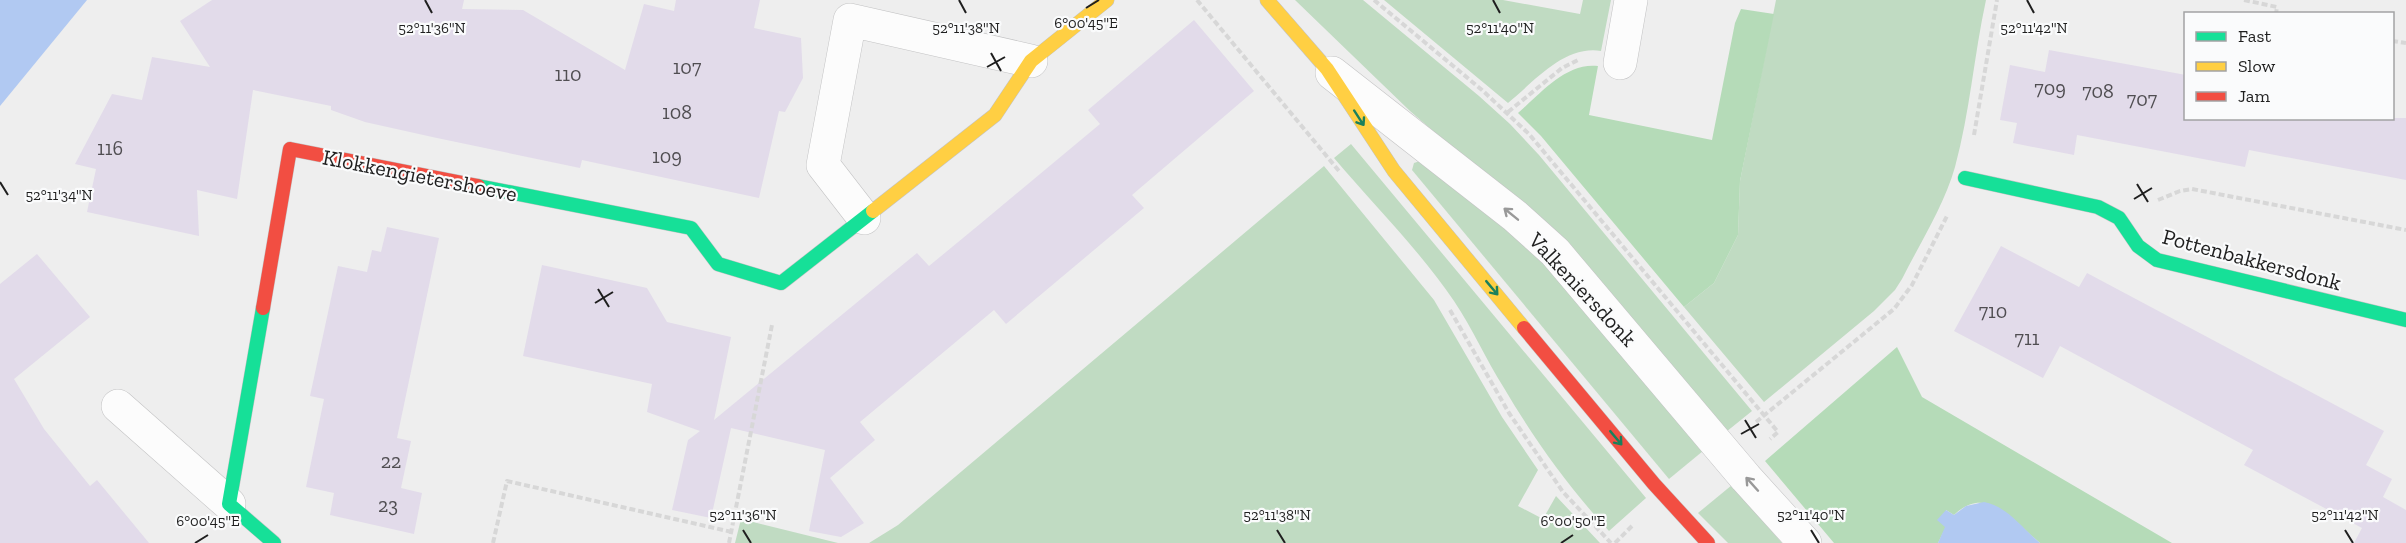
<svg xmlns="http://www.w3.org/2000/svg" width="2406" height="543" font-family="'Zilla Slab',serif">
<rect width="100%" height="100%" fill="#eee"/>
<g fill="#c0dbc2">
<polygon points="1295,0 1363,0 1479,96 1510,124 1539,155 1752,411 1726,432 1582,260 1410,111"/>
<path d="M1384,0H1503L1580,14L1583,0H1611L1601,51C1564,45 1534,82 1508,103Z"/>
<path d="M1776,0H1986C1974,55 1970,112 1955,167C1944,206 1920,243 1902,279L1895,290L1874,311L1764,402L1684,307L1714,283L1738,235L1740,181Z"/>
<path d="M1351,144L1646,498L1609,531C1569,488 1534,439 1504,388C1486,360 1473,329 1454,301C1421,252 1373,204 1334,158Z"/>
<polygon points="1420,161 1506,228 1538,257 1703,451 1669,479 1412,170 1414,163"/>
<polygon points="1324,166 1434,300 1502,417 1538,470 1518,506 1543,519 1556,496 1600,543 869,543 898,525"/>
<polygon points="1732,485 1782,543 1728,543 1698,513"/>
<polygon points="741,519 838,543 735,543"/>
</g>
<g fill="#b5dbb8">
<path d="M1741,9L1774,14L1740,181L1738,235L1714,283L1684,307L1541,136L1518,113C1540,94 1566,62 1598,66L1589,115L1712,140L1735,23Z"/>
<path d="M1897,347L1922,397L2172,543H2040C2014,522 1987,483 1954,515L1946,510V527L1938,543H1834L1765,461Z"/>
</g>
<g fill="#b1c9f2">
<polygon points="0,0 87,0 0,106"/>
<path d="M1984,502C2007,506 2023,529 2040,543H1938L1945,527L1937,520L1946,510L1954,515L1966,506Z"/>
</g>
<g fill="#e2dbea">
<polygon points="212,0 464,0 462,9 523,10 625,70 644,4 674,11 676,0 760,0 754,28 801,38 803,78 785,112 779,111 759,198 582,160 580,168 437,138 365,122 331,110 331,106 253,90 237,199 197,190 199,236 87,212 96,169 75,164 112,94 142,100 152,57 210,67 180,21"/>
<polygon points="1194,20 1254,91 1132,195 1144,208 1006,324 994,310 860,422 875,440 830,478 864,523 841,537 809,531 825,450 731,428 711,518 672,510 688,440 700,431 647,412 652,384 523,356 542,265 647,288 667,322 731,337 714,420 917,253 929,266 980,224 1100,124 1088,110"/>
<polygon points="2049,50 2186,75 2186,118 2406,118 2406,180 2249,150 2245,167 2077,135 2074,155 2013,143 2017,123 2000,120 2010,65 2045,72"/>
<polygon points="387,227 439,238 397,438 411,441 401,488 422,493 414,534 330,515 334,493 306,487 324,399 310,396 338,266 367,272 372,250 381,252"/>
<polygon points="2001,246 2079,287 2087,273 2384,431 2366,465 2392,479 2383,497 2406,510 2406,543 2354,543 2362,528 2244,465 2253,450 2060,346 2043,378 1954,331"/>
<polygon points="37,254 90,317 14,379 44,429 90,486 97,480 149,543 0,543 0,284"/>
</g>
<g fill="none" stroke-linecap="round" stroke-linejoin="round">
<defs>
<g id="street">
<polyline points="1620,63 1631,0"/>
<polyline points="1332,73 1515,216 1555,252 1746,478 1805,543"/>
<polyline points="864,218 823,165 850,20 1031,61"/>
<polyline points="118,406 229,504"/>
</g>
<g id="fast">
<polyline points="1965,178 2098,207 2119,218 2138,246 2157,260 2406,320"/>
<polyline points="478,186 691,228 718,264 781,283 873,211"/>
<polyline points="263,308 229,504 274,543"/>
</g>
<g id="slow">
<polyline points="1267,0 1327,69 1394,171 1524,328"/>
<polyline points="873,211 995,115 1031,61 1107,0"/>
</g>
<g id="jam">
<polyline points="263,308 290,149 478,186"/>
<polyline points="1524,328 1654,484 1708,543"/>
</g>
</defs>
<use href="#street" stroke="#c3c3c4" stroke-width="34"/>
<use href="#fast" stroke="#c3c3c4" stroke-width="15"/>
<use href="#slow" stroke="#c3c3c4" stroke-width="15"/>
<use href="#jam" stroke="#c3c3c4" stroke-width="15"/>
<g stroke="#d7d7d7" stroke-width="4" stroke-dasharray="6 3" stroke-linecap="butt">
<polyline points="1197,0 1339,171"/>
<polyline points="1374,0 1482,90 1529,134 1778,432 1770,439"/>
<polyline points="2244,0 2277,7 2276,14"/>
<polyline points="2392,41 2406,43"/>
<polyline points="1508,112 1562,68 1578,60"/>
<polyline points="1974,135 1997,0"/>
<polyline points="2158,200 2180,191 2192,189 2406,230"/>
<polyline points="1450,310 1509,413 1563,492 1611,543"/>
<polyline points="1756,422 1894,309 1912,285 1947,216"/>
<polyline points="493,543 507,481 732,532"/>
<polyline points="729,543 772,325"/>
<polyline points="1615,543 1633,525"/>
</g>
<use href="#street" stroke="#fcfcfc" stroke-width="33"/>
<use href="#fast" stroke="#16e098" stroke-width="14"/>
<use href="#slow" stroke="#ffcf43" stroke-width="14"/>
<use href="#jam" stroke="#f24e42" stroke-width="14"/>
</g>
<defs><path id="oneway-shaft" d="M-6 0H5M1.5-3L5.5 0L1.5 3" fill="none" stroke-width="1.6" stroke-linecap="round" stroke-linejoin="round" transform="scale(1.5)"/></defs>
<g stroke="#1a805c">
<use href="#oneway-shaft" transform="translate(1359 118) rotate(57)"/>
<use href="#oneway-shaft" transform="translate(1492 288) rotate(50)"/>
<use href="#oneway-shaft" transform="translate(1616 438) rotate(50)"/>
</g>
<g stroke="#999">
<use href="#oneway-shaft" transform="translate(1511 214) rotate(-141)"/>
<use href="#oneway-shaft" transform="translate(1752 484) rotate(-132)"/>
</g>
<path fill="none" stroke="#1f1f1f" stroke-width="2" d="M425,0L432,13M959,0L966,13M1493,0L1500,13M2027,0L2034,13M1086,8L1099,0M991,53L1001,71M987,67L1005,57M0,182L8,195M2137,184L2148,202M2134,199L2152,188M598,289L609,307M595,303L613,292M1745,420L1756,438M1741,434L1759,424M743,530L751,543M1277,530L1285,543M1811,530L1819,543M2345,530L2353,543M195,543L208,535M1561,543L1573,535"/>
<g text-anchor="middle" stroke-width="4.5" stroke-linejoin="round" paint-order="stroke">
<g font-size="20" fill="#504e52">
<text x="687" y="74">107</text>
<text x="568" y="81">110</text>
<text x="2050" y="95">709</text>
<text x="2098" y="98">708</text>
<text x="2142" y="106">707</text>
<text x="677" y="119">108</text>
<text x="110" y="155">116</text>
<text x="667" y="163">109</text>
<text x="1993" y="318">710</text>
<text x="2027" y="345">711</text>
<text x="391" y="468">22</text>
<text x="388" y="512">23</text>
</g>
<g font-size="22" fill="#1f1f1f" stroke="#fafbfc">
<text transform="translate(420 175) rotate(11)" y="8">Klokkengietershoeve</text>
<text transform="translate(2252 259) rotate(15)" y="8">Pottenbakkersdonk</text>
<text transform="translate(1583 289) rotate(47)" y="8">Valkeniersdonk</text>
</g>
</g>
<g font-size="15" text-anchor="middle" fill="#1f1f1f" stroke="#fafbfc" stroke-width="4.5" stroke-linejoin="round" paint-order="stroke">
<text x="1086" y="28">6°00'45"E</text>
<text x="432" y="33">52°11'36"N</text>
<text x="966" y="33">52°11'38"N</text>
<text x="1500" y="33">52°11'40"N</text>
<text x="2034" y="33">52°11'42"N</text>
<text x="59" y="200">52°11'34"N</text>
<text x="743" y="520">52°11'36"N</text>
<text x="1277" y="520">52°11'38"N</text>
<text x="1811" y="520">52°11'40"N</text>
<text x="2345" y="520">52°11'42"N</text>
<text x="208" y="526">6°00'45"E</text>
<text x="1573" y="526">6°00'50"E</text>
</g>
<rect x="2184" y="12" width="210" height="108" fill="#fafbfc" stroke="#a2a3a4" stroke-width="1.5"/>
<rect x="2196" y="32" width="30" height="9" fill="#16e098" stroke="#a2a3a4" stroke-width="1.5"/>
<text x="2238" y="42" font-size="18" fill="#1f1f1f">Fast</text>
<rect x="2196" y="62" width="30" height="9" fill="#ffcf43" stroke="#a2a3a4" stroke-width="1.5"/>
<text x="2238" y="72" font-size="18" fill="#1f1f1f">Slow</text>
<rect x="2196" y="92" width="30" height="9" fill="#f24e42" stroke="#a2a3a4" stroke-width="1.5"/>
<text x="2238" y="102" font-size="18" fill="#1f1f1f">Jam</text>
</svg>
